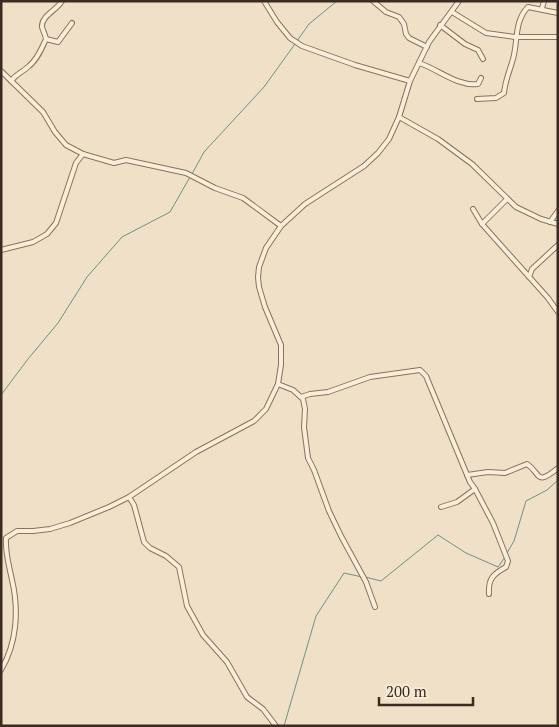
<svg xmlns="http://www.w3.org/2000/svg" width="559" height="727" font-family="'PT Serif',serif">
<rect width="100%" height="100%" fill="#efe0c7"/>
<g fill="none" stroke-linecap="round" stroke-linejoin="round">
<g stroke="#6e9186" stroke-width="1">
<polyline points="297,41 309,24 337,1"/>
<polyline points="192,174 204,152 264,87 295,44"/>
<polyline points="1,395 28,359 58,323 87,277 122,237 170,212 190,177"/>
<polyline points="507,553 514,541 526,501 547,490 558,480"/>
<polyline points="365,577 381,581 438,535 466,553 498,567 505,557"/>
<polyline points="284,726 316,616 344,573 362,577"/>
</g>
<defs>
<g id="minor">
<polyline points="264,1 277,22 290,38 302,46 355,65 410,81"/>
<polyline points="373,1 386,12 399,17 404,24 406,34 409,38 427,47"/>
<polyline points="544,1 542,8 543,10 558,13"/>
<polyline points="452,12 486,33 515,37 558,37"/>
<polyline points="440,25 465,44 478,50 483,59"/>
<polyline points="46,39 58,42 72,23"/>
<path d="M419,63C438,69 458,87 478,84L481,78"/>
<polyline points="1,71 43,112 55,132 66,145 83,154 114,163 126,160 186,173 215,188 243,198 281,226"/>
<path d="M11,81C18,72 22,73 29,66C37,60 42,48 46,39C45,34 43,31 42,27C41,16 57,10 62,1"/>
<path d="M477,99L496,98L504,93C505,81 510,70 513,59C518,42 514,21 528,7L543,10"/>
<polyline points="399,117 438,139 472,164 516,207 541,219 558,224"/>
<polyline points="473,209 482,224 548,298 558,312"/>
<polyline points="550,222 558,211"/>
<polyline points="482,224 507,199"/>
<polyline points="1,250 33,242 47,234 56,223 76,163 83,154"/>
<polyline points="529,277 532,269 558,245"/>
<polyline points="278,384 293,390 303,399 305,409 304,427 308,458 314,470 329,511 341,536 366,582 375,607"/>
<polyline points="301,397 310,394 328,392 370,377 420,370 426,376 470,482 475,489"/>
<path d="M467,475L488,472L505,473L527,464C541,473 535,487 558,468"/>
<polyline points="129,497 134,505 144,542 150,548 166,556 179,567 187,606 203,635 227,662 247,697 263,709 276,726"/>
<path d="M441,507L457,502L475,489L493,523L508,561L506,567C493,574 488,579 489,594"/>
<path d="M1,670C17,643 19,610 12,580C9,565 5,553 6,538L17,531H33L50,529L70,523L109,507L129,497L196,452L254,421L266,409L278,384L281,365V345L265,307L259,287L258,277L259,267L266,248L281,226L305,204L364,166L378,153L389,139L399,117L410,81L429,42L459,1"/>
</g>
</defs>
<use href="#minor" stroke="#8a725c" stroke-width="6"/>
<use href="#minor" stroke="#f9eeda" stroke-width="4"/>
</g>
<rect width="559" height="727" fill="none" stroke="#3b2b20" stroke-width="5"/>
<path d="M379 697v8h94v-8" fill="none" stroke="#3b2b20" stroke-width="2.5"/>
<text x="386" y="697" font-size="15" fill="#3b2b20" stroke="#f6ebd6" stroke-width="4" paint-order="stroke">200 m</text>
</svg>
